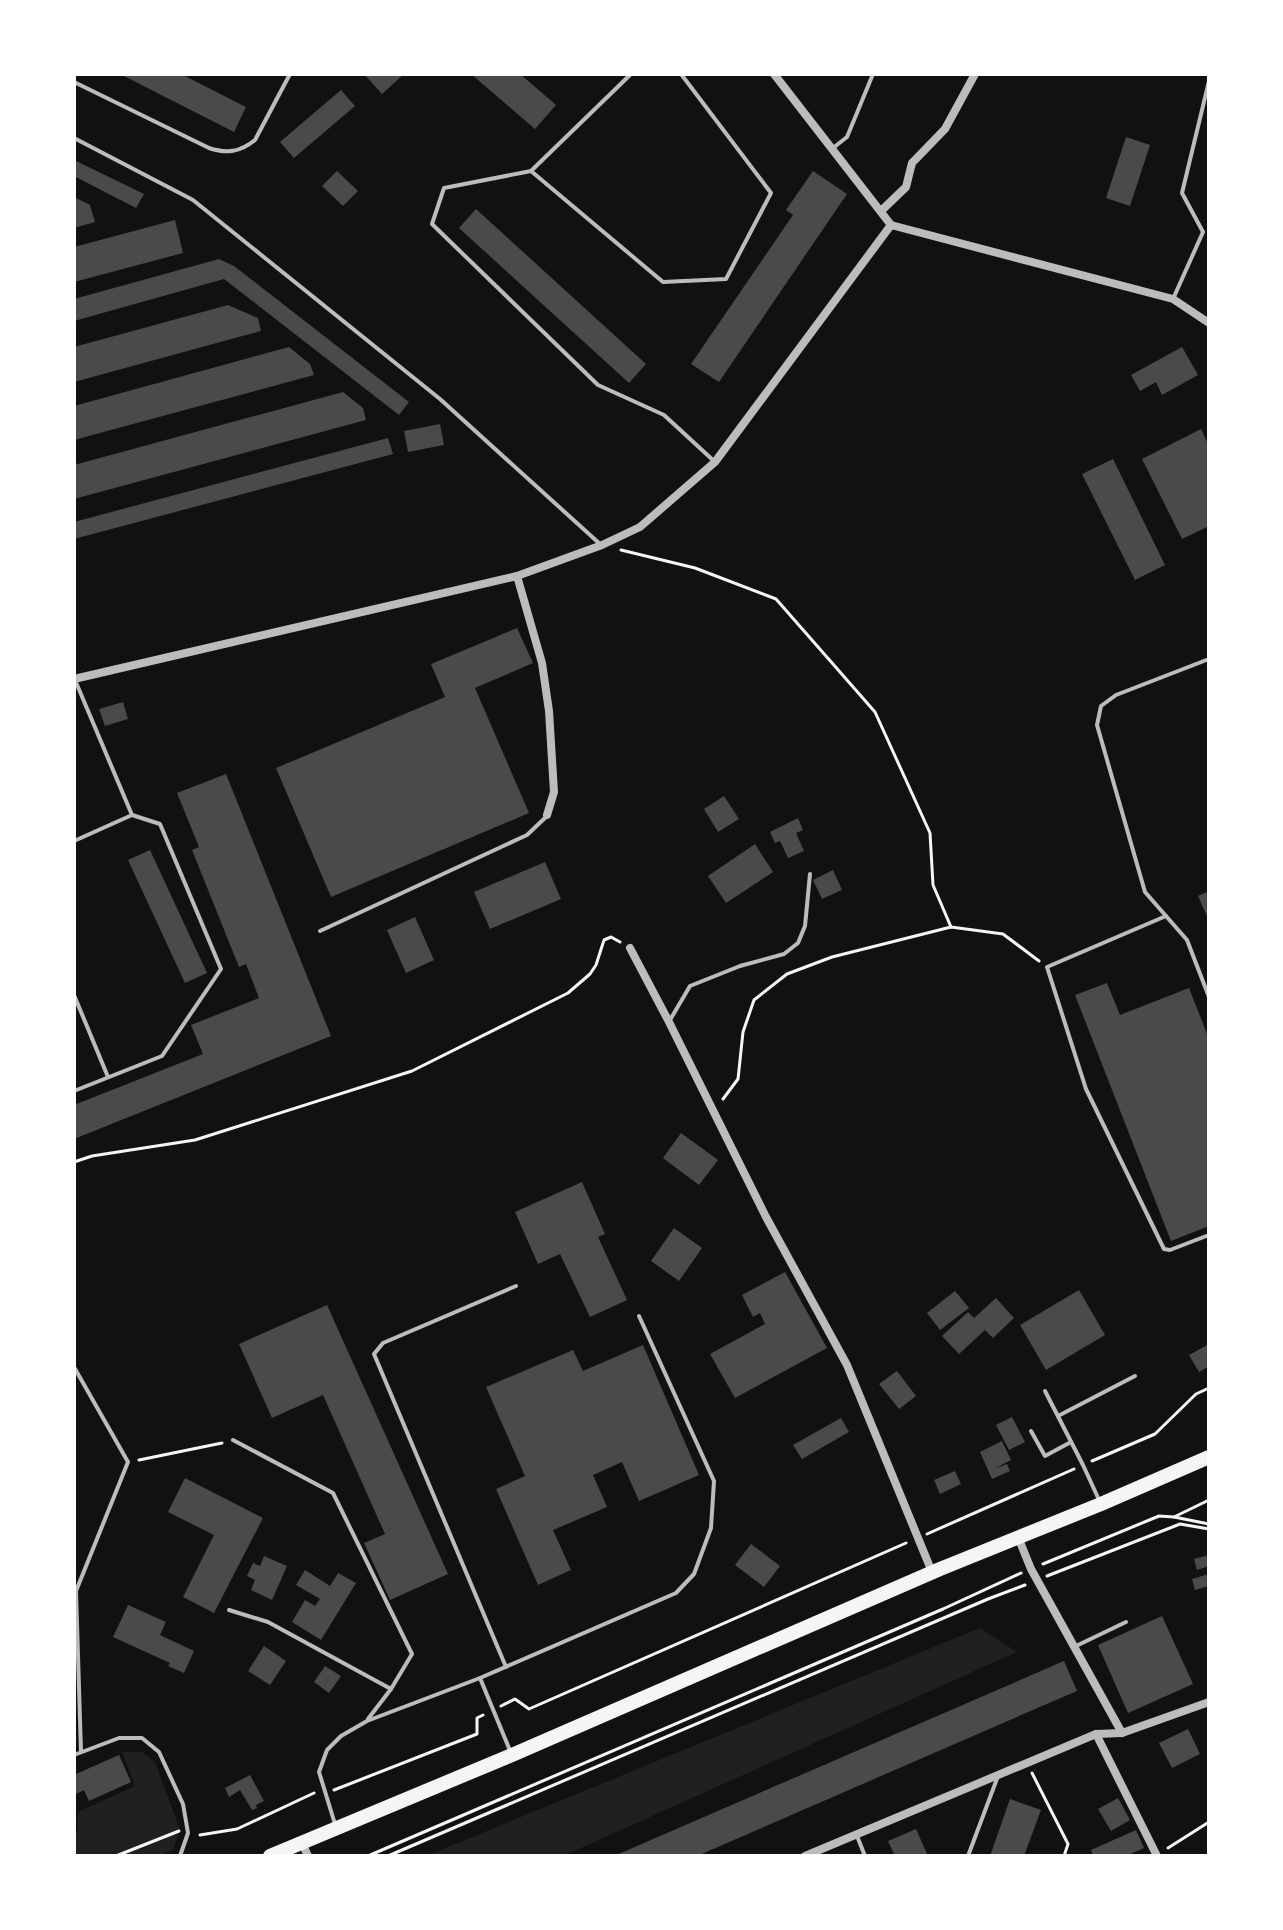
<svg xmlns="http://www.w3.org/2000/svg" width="1283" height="1930" font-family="'Fira Sans',sans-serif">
<rect width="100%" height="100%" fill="#111"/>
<g fill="#202020">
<polygon points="980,1628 1017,1652 563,1856 426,1856"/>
<polygon points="122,1752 142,1752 155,1762 180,1830 173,1850 158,1856 74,1856 74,1835 77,1833 78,1812 135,1786"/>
</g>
<g fill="#4a4a4a">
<polygon points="120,74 181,74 246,107 234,132"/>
<polygon points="364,74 404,74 382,94"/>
<polygon points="471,74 520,74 556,105 535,129"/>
<polygon points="341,90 355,106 294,158 280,142"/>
<polygon points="1126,137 1150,145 1130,206 1106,198"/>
<polygon points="74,160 144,194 136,208 74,176"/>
<polygon points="337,171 358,191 343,206 322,186"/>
<polygon points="813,171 847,194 719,382 691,364 793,215 786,210"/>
<polygon points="74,197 90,205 95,222 74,228"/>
<polygon points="476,209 646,364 629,383 459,228"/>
<polygon points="175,220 183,253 74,282 74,247"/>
<polygon points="219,259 234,266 409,402 399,415 224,279 74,321 74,299"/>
<polygon points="228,305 258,318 261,331 74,382 74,347"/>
<polygon points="289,347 310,364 314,375 74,440 74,406"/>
<polygon points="1182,347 1198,375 1162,395 1156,382 1140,391 1131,375"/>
<polygon points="343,392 363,408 366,420 74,499 74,465"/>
<polygon points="440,424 444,445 408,452 404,431"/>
<polygon points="1201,429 1209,446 1209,526 1182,539 1142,459"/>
<polygon points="388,438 393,454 74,539 74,522"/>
<polygon points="1113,459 1165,565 1135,580 1082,474"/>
<polygon points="517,628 533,663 475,688 529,813 331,897 276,768 445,697 431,664"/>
<polygon points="123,702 128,719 105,726 99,709"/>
<polygon points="226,774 331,1036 74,1139 74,1105 203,1054 191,1025 259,998 246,964 239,967 192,850 199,847 177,793"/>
<polygon points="724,796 739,819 718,832 704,809"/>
<polygon points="798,818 803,830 796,833 804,851 788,858 780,841 775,843 770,832"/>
<polygon points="755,844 773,872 726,903 708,876"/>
<polygon points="150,850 207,973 185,983 128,860"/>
<polygon points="545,862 561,899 490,929 474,892"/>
<polygon points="833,870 842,890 822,899 813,880"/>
<polygon points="1209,891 1209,921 1198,896"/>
<polygon points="415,917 434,960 406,973 387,930"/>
<polygon points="1107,983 1120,1015 1189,988 1209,1039 1209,1226 1171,1241 1075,995"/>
<polygon points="681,1133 718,1160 699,1185 663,1158"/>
<polygon points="582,1182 605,1234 598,1237 627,1300 590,1317 560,1254 538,1264 515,1212"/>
<polygon points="674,1228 702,1248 679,1281 651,1261"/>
<polygon points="785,1272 827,1348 735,1398 710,1354 765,1324 760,1313 753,1317 742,1295"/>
<polygon points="1079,1290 1105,1335 1046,1370 1020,1325"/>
<polygon points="955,1291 969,1308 940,1330 927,1313"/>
<polygon points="996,1298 1014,1318 993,1338 985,1330 959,1354 942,1336 968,1312 974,1318"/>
<polygon points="327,1305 448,1574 390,1600 364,1543 385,1534 323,1395 272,1418 239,1344"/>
<polygon points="1209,1344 1209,1366 1199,1372 1189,1355"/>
<polygon points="643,1345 699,1475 639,1501 622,1462 593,1475 607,1507 553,1530 571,1570 538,1585 496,1489 525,1476 486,1387 573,1350 583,1371"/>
<polygon points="897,1371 916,1396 899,1409 879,1384"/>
<polygon points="1012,1417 1025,1442 1009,1450 996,1425"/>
<polygon points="841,1418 849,1432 802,1459 793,1445"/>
<polygon points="1002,1441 1011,1460 994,1469 1007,1464 1010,1471 992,1479 980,1452"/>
<polygon points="955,1471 961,1484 940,1494 934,1480"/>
<polygon points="185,1478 263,1518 214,1613 183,1597 214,1535 168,1512"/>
<polygon points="751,1544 780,1566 764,1587 735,1565"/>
<polygon points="1209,1555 1209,1566 1197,1570 1194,1559"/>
<polygon points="264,1556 287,1566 272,1600 251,1590 255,1580 247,1576 253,1563 260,1566"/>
<polygon points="305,1570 330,1586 338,1573 356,1583 321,1640 292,1622 305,1600 315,1606 320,1599 296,1585"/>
<polygon points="1209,1574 1209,1586 1195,1590 1192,1579"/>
<polygon points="128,1605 166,1622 160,1635 194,1651 184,1673 168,1666 170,1663 113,1637"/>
<polygon points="1162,1616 1193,1684 1128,1713 1098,1645"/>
<polygon points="264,1646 286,1661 270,1685 248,1671"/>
<polygon points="1064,1661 1077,1691 1049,1703 697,1856 614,1856"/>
<polygon points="325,1666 341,1676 329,1693 314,1682"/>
<polygon points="1188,1729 1200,1754 1172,1768 1159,1743"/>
<polygon points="119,1755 131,1782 89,1801 84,1790 74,1795 74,1769 76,1774"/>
<polygon points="250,1775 264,1801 256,1805 257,1808 252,1810 240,1790 229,1797 225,1788"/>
<polygon points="1118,1798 1130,1820 1111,1831 1098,1809"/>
<polygon points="1010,1799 1041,1810 1024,1856 990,1856"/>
<polygon points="916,1829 928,1856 895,1856 888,1841"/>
<polygon points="1136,1830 1144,1848 1126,1856 1093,1856 1091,1850"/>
</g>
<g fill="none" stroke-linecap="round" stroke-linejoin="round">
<g stroke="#f5f5f5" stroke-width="3">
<polyline points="621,550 695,568 776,599 875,712 930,833 933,885 951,927"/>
<polyline points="723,1099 738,1079 743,1032 754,1000 787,974 832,957 951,927 1003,934 1039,961"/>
<polyline points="74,1162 92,1156 195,1140 412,1071 568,993 590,974 596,965 604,940 611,937 620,942"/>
<polyline points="139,1460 222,1443"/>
<polyline points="1092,1461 1155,1434 1196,1394 1209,1388"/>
<polyline points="1174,1517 1209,1500"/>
<polyline points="927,1534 1074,1469"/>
<polyline points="1043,1564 1159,1516 1174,1517 1209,1524"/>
<polyline points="1047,1576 1180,1524 1209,1529"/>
<polyline points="501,1706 515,1699 529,1709 906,1543"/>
<polyline points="1032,1773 1068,1844 1064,1856"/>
<polyline points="334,1790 477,1734 477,1718 483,1715"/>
<polyline points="200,1835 237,1829 314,1793"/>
<polyline points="1168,1848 1209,1822"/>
<polyline points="116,1856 179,1831"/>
<polyline points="368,1856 943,1609 1021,1573"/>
<polyline points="388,1856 988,1599 1025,1585"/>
</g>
<g stroke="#bcbcbc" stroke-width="4">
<polyline points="631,74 531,171 444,188 432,224 598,385 664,415 715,462"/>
<path d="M74,82L209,148C227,154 240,152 255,140L290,74"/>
<polyline points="74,138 193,200 440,399 600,544"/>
<polyline points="833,148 847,137 873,74"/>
<polyline points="531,171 663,282 726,279 771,193 681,74"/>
<polyline points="1203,232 1182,193 1209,81"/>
<polyline points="1173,299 1203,232"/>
<polyline points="1209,659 1116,695 1101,706 1097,725 1145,892 1187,940 1209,997"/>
<polyline points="74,841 132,815 75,680"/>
<polyline points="1166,916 1047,967 1086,1089 1164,1249 1170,1250 1209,1235"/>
<polyline points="320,931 527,835 546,817"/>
<polyline points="74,995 108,1077"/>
<polyline points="670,1020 690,986 740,966 784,954 798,943 805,926 810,874"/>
<polyline points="74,1091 162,1056 221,969 160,824 132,815"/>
<polyline points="74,1367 128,1462 76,1591 81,1752"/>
<polyline points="1045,1391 1083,1465 1100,1502"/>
<polyline points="1058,1416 1135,1376"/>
<polyline points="1031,1431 1045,1456 1071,1442"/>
<polyline points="233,1440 333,1493 412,1654 391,1689 368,1719"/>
<polyline points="229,1610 268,1622 391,1689"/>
<polyline points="1076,1646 1126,1622"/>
<polyline points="506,1667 374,1354 383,1343 516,1286"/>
<polyline points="480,1678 511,1753"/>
<polyline points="74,1755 119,1738 142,1738 159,1752 183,1804 188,1833 180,1856"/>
<polyline points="335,1824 319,1772 327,1750 341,1736 367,1721 480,1678 676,1593 694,1574 711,1528 714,1481 639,1316"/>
<polyline points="857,1836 865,1856"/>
<polyline points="968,1856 998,1776"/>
</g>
<g stroke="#bcbcbc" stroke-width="8">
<polyline points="774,74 891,225 1173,299 1209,323"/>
<polyline points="881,211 906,187 912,163 945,129 975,74"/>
<polyline points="517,576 542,663 549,711 554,792 547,815"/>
<polyline points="74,679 517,576 602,545 640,527 715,462 891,225"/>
<polyline points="630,948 669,1022 766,1217 847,1365 932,1572"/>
<polyline points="1018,1537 1031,1569 1122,1733"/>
<polyline points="1096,1734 1157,1856"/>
<polyline points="302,1843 308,1856"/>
<polyline points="805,1856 1096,1734 1122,1733 1209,1702"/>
</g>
<polyline stroke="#f5f5f5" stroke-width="14" points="270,1856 512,1755 940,1569 1101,1504 1209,1457"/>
</g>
<rect width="1283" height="1930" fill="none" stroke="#ffffff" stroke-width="152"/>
</svg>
